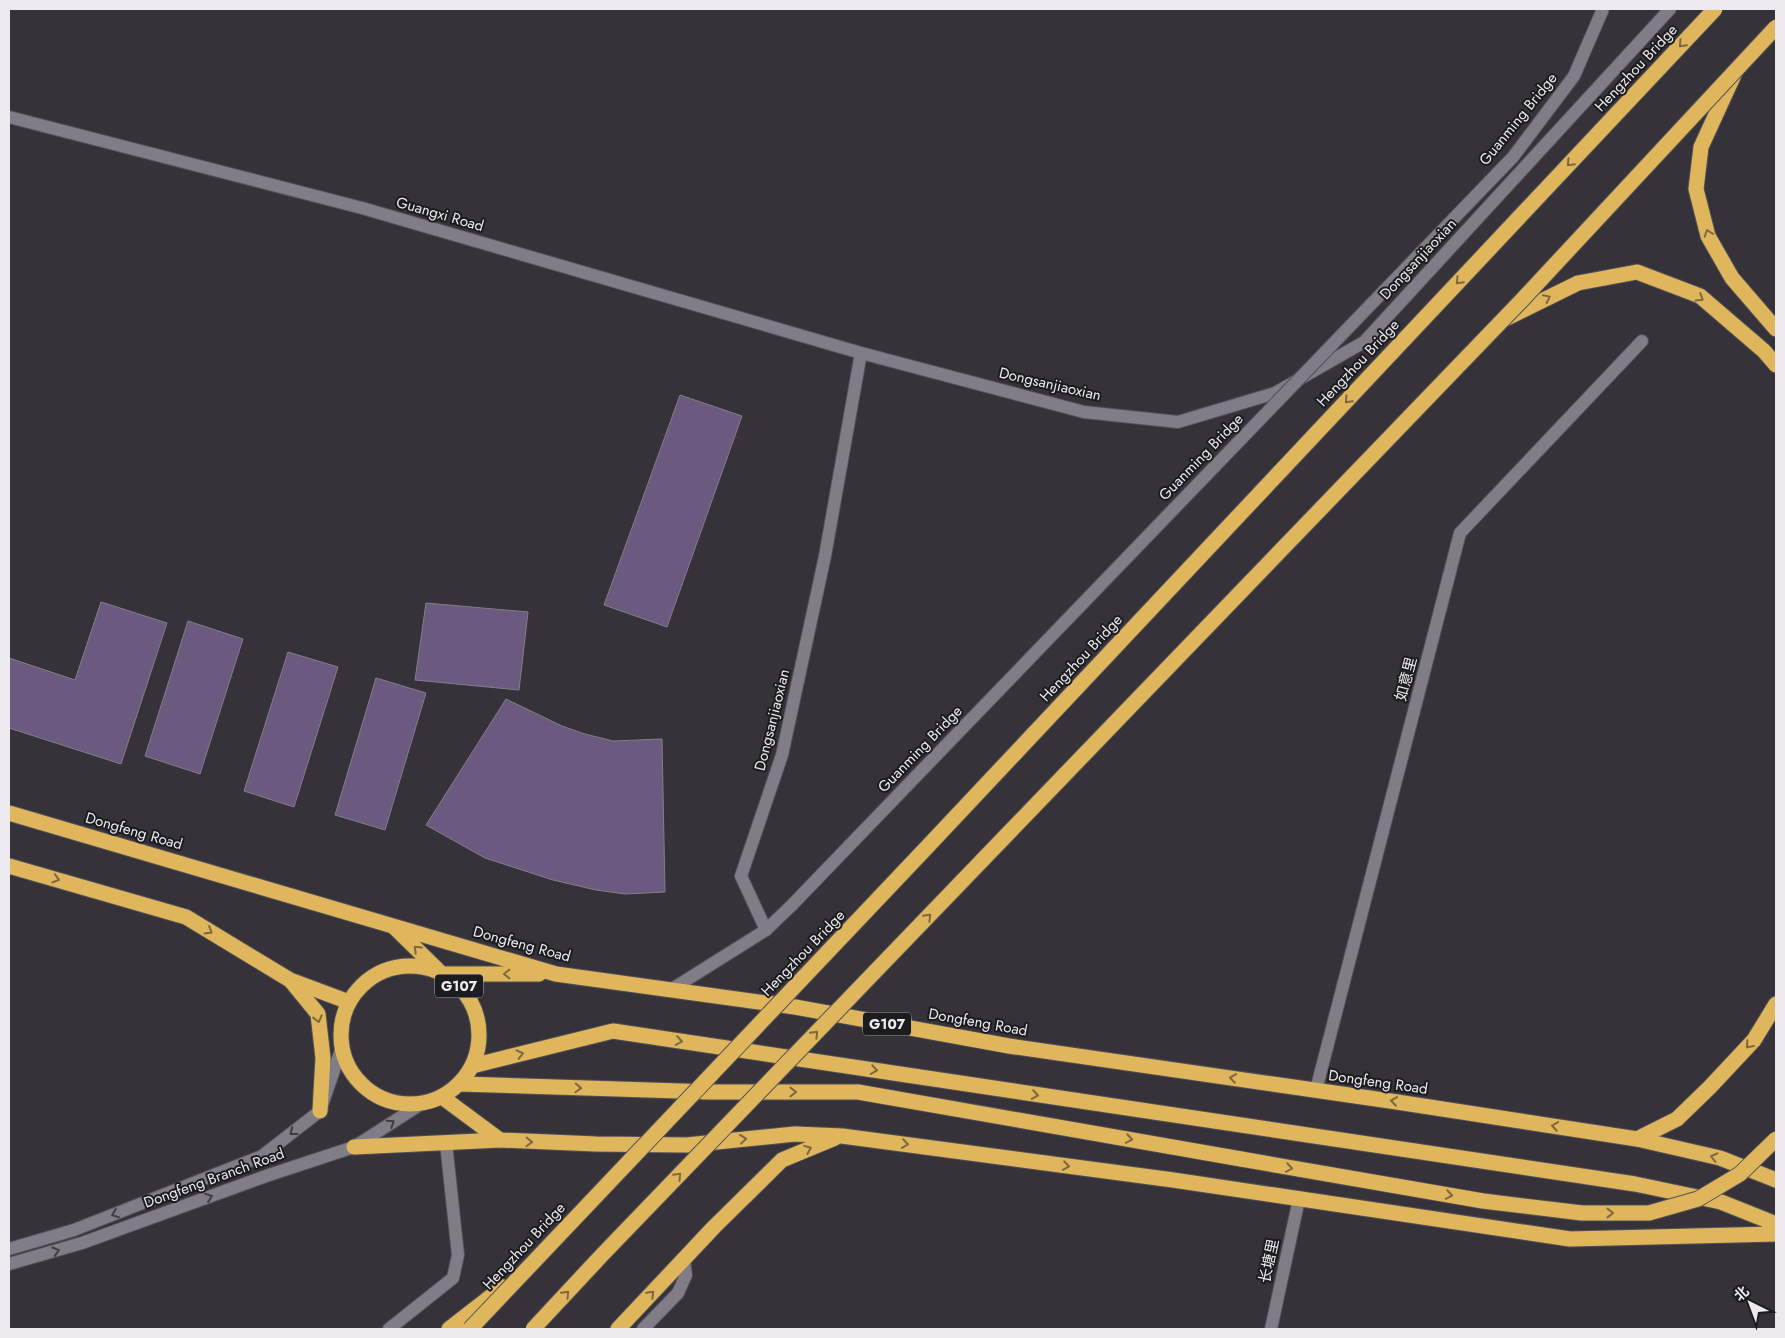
<svg xmlns="http://www.w3.org/2000/svg" width="1785" height="1338" font-family="Jost,'Noto Sans SC',sans-serif">
<rect width="100%" height="100%" fill="#36323a"/>
<g fill="#6c5980" stroke="#837e88">
<polygon points="680,395 742,416 667,627 604,605"/>
<polygon points="101,602 167,623 121,764 9,728 9,658 75,680"/>
<polygon points="426,603 528,612 519,690 415,680"/>
<polygon points="188,621 243,639 200,774 145,756"/>
<polygon points="288,652 338,667 294,807 244,791"/>
<polygon points="376,678 426,693 385,830 335,815"/>
<polygon points="506,699 562,726 585,734 613,741 662,739 665,892 625,894 596,890 553,880 485,858 426,825"/>
</g>
<g fill="none" stroke-linecap="round" stroke-linejoin="round">
<defs>
<g id="lane">
<polyline points="1316,1090 1460,533 1642,341"/>
<polyline points="1271,1329 1299,1199"/>
</g>
<g id="street">
<polyline points="389,1329 453,1278 458,1255 446,1143"/>
<polyline points="643,1329 678,1293 686,1275 684,1260"/>
</g>
<g id="secondary">
<polyline points="9,117 362,208 861,353"/>
<polyline points="766,930 741,876 782,755 825,556 861,353 1084,412 1178,422 1275,393 1364,342 1670,9"/>
<polyline points="672,989 766,930 792,905"/>
<polyline points="9,1249 74,1230 262,1156 320,1111 342,1047"/>
<polyline points="9,1264 82,1243 269,1175 354,1147 421,1104"/>
</g>
<g id="highway">
<polyline points="1734,75 1701,147 1696,189 1708,236 1732,278 1776,329"/>
<polyline points="1505,319 1578,283 1637,272 1700,296 1764,351 1776,365"/>
<polyline points="9,813 556,974 795,1007 1009,1046 1397,1102 1637,1139 1720,1158 1776,1180"/>
<polyline points="9,866 186,917 290,980 349,1002"/>
<polyline points="394,927 442,974 539,974"/>
<circle cx="410" cy="1035" r="69"/>
<polyline points="291,981 318,1014 323,1058 320,1111"/>
<polyline points="472,1066 613,1031 1635,1184 1721,1202 1776,1224"/>
<polyline points="460,1084 711,1092 858,1092 1241,1159"/>
<polyline points="442,1097 500,1140 596,1144 687,1145 795,1134 842,1136 1173,1180 1570,1239 1776,1234"/>
<polyline points="1637,1139 1677,1119 1710,1087 1754,1040 1776,1004"/>
<polyline points="354,1147 500,1140"/>
<polyline points="449,1329 503,1287"/>
<polyline points="618,1329 714,1227 782,1160 835,1138"/>
</g>
</defs>
<use href="#lane" stroke="#535057" stroke-width="14"/>
<use href="#street" stroke="#535057" stroke-width="14"/>
<use href="#secondary" stroke="#535057" stroke-width="14"/>
<use href="#highway" stroke="#535057" stroke-width="17"/>
<use href="#lane" stroke="#817d87" stroke-width="12"/>
<use href="#street" stroke="#817d87" stroke-width="12"/>
<use href="#secondary" stroke="#817d87" stroke-width="12"/>
<use href="#highway" stroke="#e0b65d" stroke-width="15"/>
<defs>
<polyline id="secondary-bridge" points="792,905 1513,157 1574,76 1603,9"/>
<g id="highway-bridge">
<polyline points="1241,1159 1483,1201 1582,1213 1649,1213 1698,1199 1740,1174 1776,1139"/>
<polyline points="470,1329 929,845 1715,9"/>
<polyline points="533,1329 602,1255 1521,301 1776,27"/>
</g>
</defs>
<use href="#secondary-bridge" stroke="#535057" stroke-width="14" stroke-linecap="butt"/>
<use href="#highway-bridge" stroke="#535057" stroke-width="17" stroke-linecap="butt"/>
<use href="#secondary-bridge" stroke="#817d87" stroke-width="12"/>
<use href="#highway-bridge" stroke="#e0b65d" stroke-width="15"/>
</g>
<defs><path id="oneway-chevron" d="M-2-3.5L2.5 0L-2 3.5" fill="none" stroke-width="1.6" stroke-linecap="round" stroke-linejoin="round" transform="scale(1.25)"/></defs>
<g stroke="#7e683e">
<use href="#oneway-chevron" transform="translate(1682 44) rotate(133)"/>
<use href="#oneway-chevron" transform="translate(1570 163) rotate(133)"/>
<use href="#oneway-chevron" transform="translate(1708 233) rotate(-109)"/>
<use href="#oneway-chevron" transform="translate(1459 281) rotate(133)"/>
<use href="#oneway-chevron" transform="translate(1547 298) rotate(-26)"/>
<use href="#oneway-chevron" transform="translate(1700 298) rotate(32)"/>
<use href="#oneway-chevron" transform="translate(1348 400) rotate(133)"/>
<use href="#oneway-chevron" transform="translate(56 879) rotate(16)"/>
<use href="#oneway-chevron" transform="translate(928 917) rotate(-46)"/>
<use href="#oneway-chevron" transform="translate(209 931) rotate(31)"/>
<use href="#oneway-chevron" transform="translate(417 949) rotate(-136)"/>
<use href="#oneway-chevron" transform="translate(507 974) rotate(180)"/>
<use href="#oneway-chevron" transform="translate(318 1019) rotate(76)"/>
<use href="#oneway-chevron" transform="translate(815 1034) rotate(-46)"/>
<use href="#oneway-chevron" transform="translate(679 1041) rotate(9)"/>
<use href="#oneway-chevron" transform="translate(1749 1045) rotate(132)"/>
<use href="#oneway-chevron" transform="translate(520 1054) rotate(-14)"/>
<use href="#oneway-chevron" transform="translate(874 1070) rotate(9)"/>
<use href="#oneway-chevron" transform="translate(1233 1078) rotate(-172)"/>
<use href="#oneway-chevron" transform="translate(578 1088) rotate(2)"/>
<use href="#oneway-chevron" transform="translate(793 1092)"/>
<use href="#oneway-chevron" transform="translate(1035 1095) rotate(9)"/>
<use href="#oneway-chevron" transform="translate(1394 1101) rotate(-172)"/>
<use href="#oneway-chevron" transform="translate(1555 1126) rotate(-171)"/>
<use href="#oneway-chevron" transform="translate(743 1139) rotate(-6)"/>
<use href="#oneway-chevron" transform="translate(1129 1139) rotate(10)"/>
<use href="#oneway-chevron" transform="translate(529 1142) rotate(2)"/>
<use href="#oneway-chevron" transform="translate(905 1144) rotate(8)"/>
<use href="#oneway-chevron" transform="translate(808 1149) rotate(-22)"/>
<use href="#oneway-chevron" transform="translate(1714 1157) rotate(-166)"/>
<use href="#oneway-chevron" transform="translate(1066 1166) rotate(8)"/>
<use href="#oneway-chevron" transform="translate(1289 1168) rotate(10)"/>
<use href="#oneway-chevron" transform="translate(678 1176) rotate(-46)"/>
<use href="#oneway-chevron" transform="translate(1449 1195) rotate(10)"/>
<use href="#oneway-chevron" transform="translate(1610 1213)"/>
<use href="#oneway-chevron" transform="translate(566 1294) rotate(-47)"/>
<use href="#oneway-chevron" transform="translate(651 1294) rotate(-46)"/>
</g>
<g stroke="#3f3d43">
<use href="#oneway-chevron" transform="translate(391 1123) rotate(-33)"/>
<use href="#oneway-chevron" transform="translate(293 1132) rotate(142)"/>
<use href="#oneway-chevron" transform="translate(209 1197) rotate(-20)"/>
<use href="#oneway-chevron" transform="translate(115 1214) rotate(159)"/>
<use href="#oneway-chevron" transform="translate(56 1251) rotate(-16)"/>
</g>
<g text-anchor="middle" stroke-width="4" stroke-linejoin="round" paint-order="stroke">
<g fill="#1c1b1e" stroke="#aeacb0" stroke-width="1">
<rect x="435" y="974.5" width="48" height="23" rx="4"/>
<rect x="863" y="1012.5" width="48" height="23" rx="4"/>
</g>
<g font-size="14" font-weight="bold" fill="#eceaef">
<text x="459" y="991">G107</text>
<text x="887" y="1029">G107</text>
</g>
<g font-size="15" fill="#eceaef" stroke="#1c1b1e">
<text transform="translate(1636 68) rotate(-47)" y="5">Hengzhou Bridge</text>
<text transform="translate(1518 119) rotate(-51)" y="5">Guanming Bridge</text>
<text transform="translate(440 214) rotate(16)" y="5">Guangxi Road</text>
<text transform="translate(1418 259) rotate(-47)" y="5">Dongsanjiaoxian</text>
<text transform="translate(1358 363) rotate(-47)" y="5">Hengzhou Bridge</text>
<text transform="translate(1050 384) rotate(13)" y="5">Dongsanjiaoxian</text>
<text transform="translate(1201 457) rotate(-46)" y="5">Guanming Bridge</text>
<text transform="translate(1081 658) rotate(-47)" y="5">Hengzhou Bridge</text>
<text transform="translate(1406 679) rotate(-75)" y="5">如意里</text>
<text transform="translate(772 720) rotate(-76)" y="5">Dongsanjiaoxian</text>
<text transform="translate(920 749) rotate(-46)" y="5">Guanming Bridge</text>
<text transform="translate(134 831) rotate(16)" y="5">Dongfeng Road</text>
<text transform="translate(522 944) rotate(15)" y="5">Dongfeng Road</text>
<text transform="translate(803 953) rotate(-46)" y="5">Hengzhou Bridge</text>
<text transform="translate(978 1022) rotate(10)" y="5">Dongfeng Road</text>
<text transform="translate(1378 1082) rotate(8)" y="5">Dongfeng Road</text>
<text transform="translate(214 1178) rotate(-20)" y="5">Dongfeng Branch Road</text>
<text transform="translate(524 1246) rotate(-47)" y="5">Hengzhou Bridge</text>
<text transform="translate(1269 1261) rotate(-78)" y="5">长塘里</text>
</g>
</g>
<rect width="1785" height="1338" fill="none" stroke="#eceaef" stroke-width="20"/>
<g transform="translate(1750 1303) rotate(318)" stroke="#1c1b1e" stroke-width="4" paint-order="stroke">
<path d="M0-4L9 19L0 12L-9 19Z" fill="#eceaef"/>
<text y="-8" font-size="14" font-weight="bold" text-anchor="middle" fill="#eceaef">北</text>
</g>
</svg>
